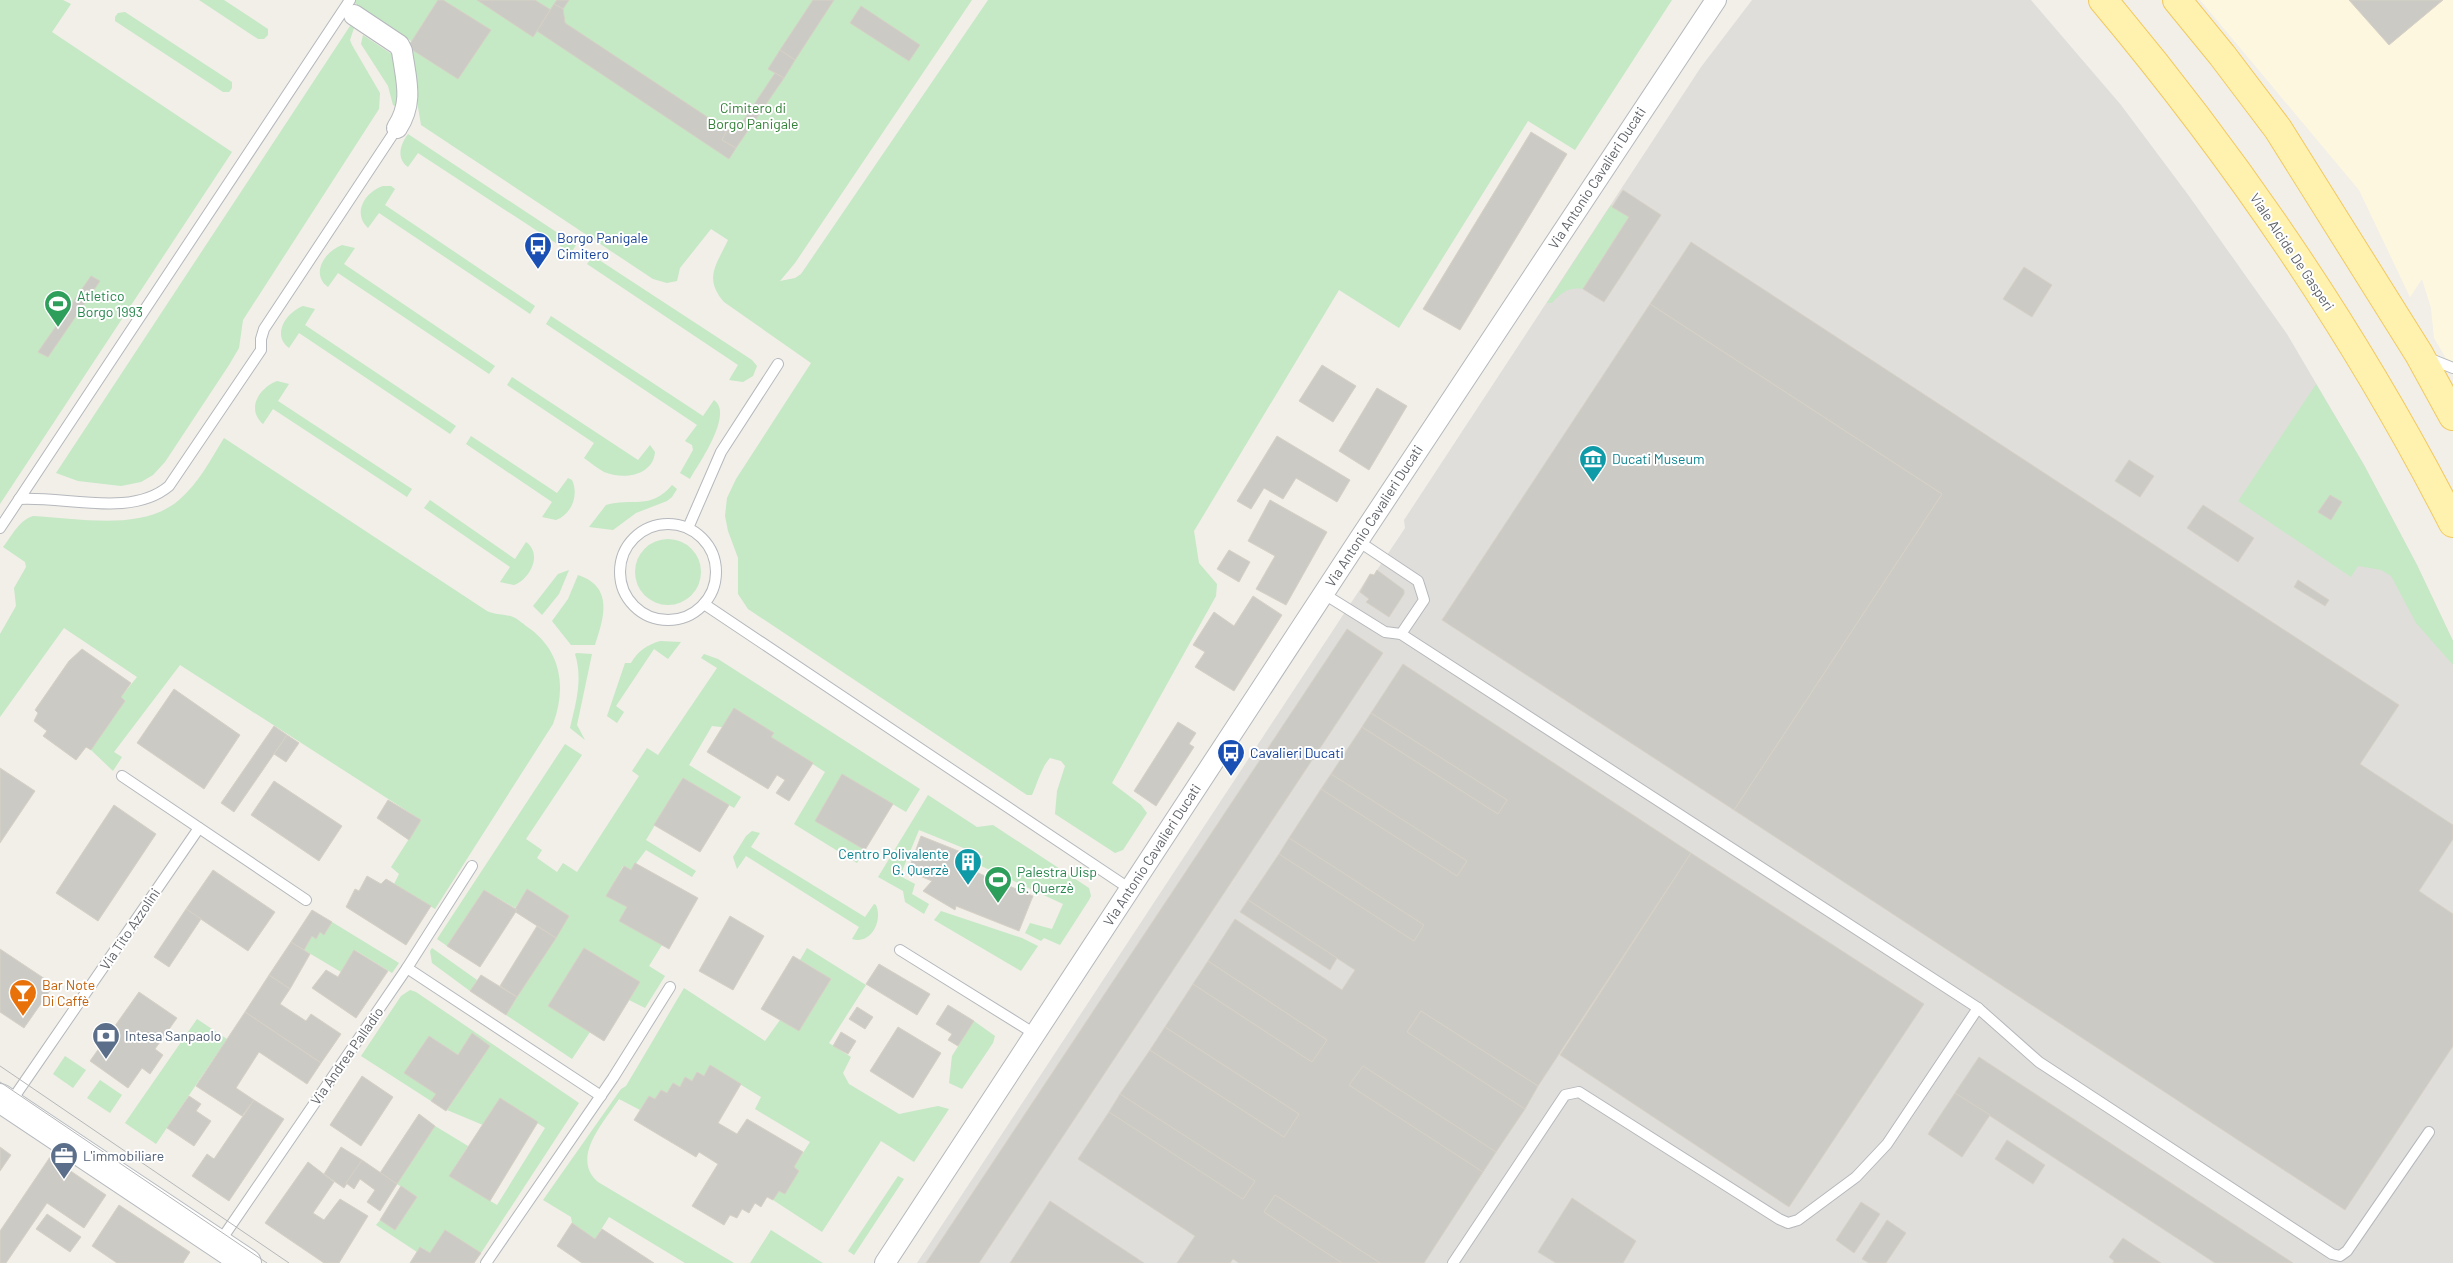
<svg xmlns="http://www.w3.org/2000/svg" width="2453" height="1263" font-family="Barlow,sans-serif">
<rect width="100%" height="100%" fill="#f1efe8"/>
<polygon fill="#fef7e0" points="2200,0 2453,0 2453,370 2434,338 2431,308 2422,279 2410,297 2359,190"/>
<polygon fill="#e0deda" points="1752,0 2031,0 2121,105 2189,196 2287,334 2364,465 2417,565 2453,641 2453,1263 917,1263 1370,574 1374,575 1377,570 1405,528 1404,520 1701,67"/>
<g fill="#c5e8c5">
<polygon points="0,0 63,0 71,4 52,32 232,152 0,504"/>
<polygon points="199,0 224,0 268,29 268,35 264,39 258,39"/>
<path d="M350,0H972L795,263L780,281L795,278L801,274L988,0H1672L1575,150L1528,121L1399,328L1339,290L1194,531L1199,563L1217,584L1216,596L1112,783L1141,805L1147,813L1123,850L1115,853L1055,814L1057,791L1065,766L1061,761L1050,758C1042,766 1037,784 1032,795H1027L748,609L738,594V558L728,531L725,516L727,498L736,479L811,363L724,302C703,278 717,264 728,240L711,229L680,268L677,281L667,283L653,279L421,125L408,47L411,41Z"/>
<polygon points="125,12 232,82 232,88 229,92 223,92 115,21 115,17 118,13"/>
<polygon points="350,26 354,28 350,40 352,45 380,93 379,109 243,320 239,348 229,365 165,462 153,475 141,482 121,486 78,481 56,473"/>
<polygon points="363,35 396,57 399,101 397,107 393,105 388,86 361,44"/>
<path d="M408,134L576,245L571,253L418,153L408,167C396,158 400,145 408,134Z"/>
<path d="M383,186H391L395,189L385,205L535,306L530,314L379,213L368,228C352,213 365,192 383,186Z"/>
<path d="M1611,205L1629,217L1583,289C1568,287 1561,293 1552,303H1547Z"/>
<path d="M342,245L355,248L344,264L495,366L489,374L338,273L328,287C310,274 325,251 342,245Z"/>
<polygon points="593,256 752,360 757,366 753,376 743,382 729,380 738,365 587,264"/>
<path d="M303,306L315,309L305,325L456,426L450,434L299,333L289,348C271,334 287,312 303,306Z"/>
<path d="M551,316L703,416L714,400C734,414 699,463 690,479L680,473L693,450L692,445L685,441L697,425L546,324Z"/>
<path d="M512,377L638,460L650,445L655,452C653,476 623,480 604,472C597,468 591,463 584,458L594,443L507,385Z"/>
<path d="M277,381L289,384L278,401L412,489L407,497L273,409L263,424C246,409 259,388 277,381Z"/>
<polygon points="2316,384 2364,465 2417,565 2453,641 2453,665 2416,623 2391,576 2381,570 2358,566 2351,577 2238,501"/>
<path d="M471,436L557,493L568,478L572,480C579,495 572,514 556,520L542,517L552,502L466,444Z"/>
<path d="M224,438L487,611C496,615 505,614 513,617C518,619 522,623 526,626C561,649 567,687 553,724L435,909L394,884L399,874L391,867L421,820L180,665L114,752L122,757L113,771L91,750L125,701L121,697L137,677L64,628L0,717V634L16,606L14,588L26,567L25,562L3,547C12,536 19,520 33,516C78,518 142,532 179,500C198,484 211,459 224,438Z"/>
<path d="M672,485L677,489L672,497L667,501L636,513L613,530L589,527L606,505C632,497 650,511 672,485Z"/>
<path d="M430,500L515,559L526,542C543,554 530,579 514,585L500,582L510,567L424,508Z"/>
<circle cx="668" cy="572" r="33"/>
<polygon points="569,570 559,594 542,615 533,606 558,574"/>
<path d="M578,575C614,587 604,618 595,645H571L552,621L568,599Z"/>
<path d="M660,641L681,642L668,659L654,649L616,706L624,712L617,723L607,716L625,663H631C638,651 647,645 660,641Z"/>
<path d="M577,653L592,654L577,725L585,740L570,728C576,702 583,680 575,654Z"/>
<polygon points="704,654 718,659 920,789 906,812 843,775 815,821 865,850 857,863 794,824 825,772 771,737 774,733 712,726 689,765 741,797 734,808 683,778 646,840 696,871 692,877 646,850 631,870 623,866 607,896 627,907 619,921 662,945 649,966 665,976 645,1008 629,1000 640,982 584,948 548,1006 590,1032 572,1059 506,1015 569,916 527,889 515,908 484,890 447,946 437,939 565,744 582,755 526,839 542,850 537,858 557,872 563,863 577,872 639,776 632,771 647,748 658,755 717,668 701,658"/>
<polygon points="928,795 977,827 993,825 1089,888 1091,896 1089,900 1060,945 1044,938 1041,941 1025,933 1030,923 1052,929 1063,904 979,865 983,856 919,830 900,876 915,884 912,894 929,904 924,914 905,902 903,891 878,877"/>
<path d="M752,831L760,833L751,847L865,917L874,904L876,905C883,921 871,945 852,939L859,927L746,856L737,869L733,857L746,836Z"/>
<polygon points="941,911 1022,938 1038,946 1021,971 934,920"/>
<polygon points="332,922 399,963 392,973 355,950 341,972 304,950 312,936 316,939 320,932 324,935"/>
<polygon points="432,948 477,980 470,991 432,963 430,951"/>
<path d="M807,948L866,985L829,1043L851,1057L843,1073L849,1084L899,1114L938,1106L949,1109L914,1162L881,1141L822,1232L773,1200L779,1191L785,1194L799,1171L794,1167L810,1142L755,1109L761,1097L710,1066L704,1076L697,1072L692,1081L685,1078L680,1087L673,1083L667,1093L661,1090L655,1099L649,1096L640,1110L619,1099C604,1122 570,1158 598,1182L734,1263H685L609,1217L595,1239L572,1223L571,1217L543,1200L621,1089L626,1086L684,988L765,1041L780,1020L799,1031L831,979L800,960Z"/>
<polygon points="410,990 416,992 579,1103 481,1253 430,1253 421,1247 417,1252 376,1225 380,1220 395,1230 417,1197 397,1184 435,1126 468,1146 449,1176 497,1205 545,1128 500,1099 483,1125 447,1110 490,1046 472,1033 458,1055 429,1036 405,1073 436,1094 431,1101 361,1056 401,996"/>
<polygon points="197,1019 227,1039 156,1144 125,1123"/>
<polygon points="974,1021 995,1036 993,1043 962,1089 949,1083 952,1056"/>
<polygon points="65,1056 86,1070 73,1088 53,1074"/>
<polygon points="100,1080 122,1095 110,1113 87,1098"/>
<polygon points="898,1176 904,1179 854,1255 848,1251"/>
<polygon points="771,1230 818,1260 823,1263 750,1263"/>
</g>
<g fill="#cccac5" stroke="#d6d1c6">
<polygon points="438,0 443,0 491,30 458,79 408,47"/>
<polygon points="477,0 535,0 551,10 533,37"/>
<polygon points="557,0 569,0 563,9 554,4"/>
<polygon points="813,0 834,0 795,60 780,50"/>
<polygon points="2349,0 2443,0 2389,45"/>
<polygon points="554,4 563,9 565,23 727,130 722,140 736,148 729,159 537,31"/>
<polygon points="861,6 920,45 909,61 850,23"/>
<polygon points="780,50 795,60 784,78 768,69"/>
<polygon points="775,73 784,78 736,148 722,140 727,130 739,127"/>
<polygon points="1531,132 1567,154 1460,330 1423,309"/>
<polygon points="1623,190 1661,215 1604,302 1583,289 1629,217 1612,207"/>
<polygon points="1691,242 2399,705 2360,764 2453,825 2453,839 2419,891 2453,914 2453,1046 2345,1210 1734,810 1942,494 1650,304"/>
<polygon points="2024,267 2052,285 2032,317 2003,299"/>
<polygon points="91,276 100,281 48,357 38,352"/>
<polygon points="1650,304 1942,494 1734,810 1442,620"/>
<polygon points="1322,365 1356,386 1333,422 1299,401"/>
<polygon points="1377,388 1407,406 1369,470 1339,451"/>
<polygon points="1277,436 1350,480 1337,502 1296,478 1283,499 1264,488 1251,509 1237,501"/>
<polygon points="2129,460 2154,476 2140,497 2115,481"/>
<polygon points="2330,495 2342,502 2331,520 2318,512"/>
<polygon points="1270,500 1327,532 1286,605 1256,589 1275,556 1248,541"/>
<polygon points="2203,505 2254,538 2238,562 2187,528"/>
<polygon points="1229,550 1250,562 1239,582 1217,569"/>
<polygon points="1377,570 1404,590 1404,594 1389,617 1366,602 1369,599 1360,592 1370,574 1374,575"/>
<polygon points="2298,580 2329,600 2325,606 2294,587"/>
<polygon points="1253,596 1282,615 1234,691 1195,667 1205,652 1193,645 1214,612 1234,626"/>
<polygon points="1347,629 1383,653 979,1263 926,1263"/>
<polygon points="82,649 131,683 121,697 125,701 91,750 86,747 76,760 43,736 47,731 34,721 38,713 35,710 69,661"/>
<polygon points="1403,664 1691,853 1538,1086 1421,1011 1407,1032 1525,1109 1496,1152 1363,1066 1349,1085 1483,1172 1424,1263 1380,1263 1275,1195 1264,1212 1342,1263 1239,1263 1233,1259 1230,1263 1177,1263 1195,1236 1078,1159 1109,1112 1243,1199 1255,1181 1120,1094 1150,1050 1284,1137 1299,1114 1165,1027 1193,984 1312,1062 1327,1040 1208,961 1235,919 1342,990 1355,970 1248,900 1279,854 1414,941 1424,925 1289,838 1321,789 1457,876 1467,861 1331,774 1362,727 1498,814 1507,800 1371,713"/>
<polygon points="174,689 240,735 204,789 137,743"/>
<polygon points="734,708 774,733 771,737 813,763 789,801 776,793 785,780 777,775 768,789 707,752"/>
<polygon points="1371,713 1507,800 1498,814 1362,727"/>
<polygon points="1178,722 1196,733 1189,744 1194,747 1156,806 1134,791"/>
<polygon points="274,726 287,735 234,812 221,803"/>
<polygon points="287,735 299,743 286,762 274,754"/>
<polygon points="0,768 35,791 0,843"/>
<polygon points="842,774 893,804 865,850 815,821"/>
<polygon points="1331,774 1467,861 1457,876 1321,789"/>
<polygon points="683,778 729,805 700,852 654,825"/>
<polygon points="274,781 342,826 319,861 251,815"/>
<polygon points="388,800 421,820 409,840 377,818"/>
<polygon points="114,805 156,834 98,921 56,893"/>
<polygon points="921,836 976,858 971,870 1033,896 1019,931 956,906 955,910 923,891 932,881 908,871"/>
<polygon points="1289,838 1424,925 1414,941 1279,854"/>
<polygon points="1691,853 1924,1004 1789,1207 1560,1055"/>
<polygon points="635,863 698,898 669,949 619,921 627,907 606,896 624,866 631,870"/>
<polygon points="213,870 275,912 248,951 186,909"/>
<polygon points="367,876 381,884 386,879 431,906 406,945 346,907 355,889 359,891"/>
<polygon points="527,889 569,916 556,938 514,911"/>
<polygon points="484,890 517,910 480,967 447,946"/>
<polygon points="1248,900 1337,958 1330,970 1240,912"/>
<polygon points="186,909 201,919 169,967 154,957"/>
<polygon points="312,910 332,922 324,935 320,932 316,939 312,936 304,950 291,942"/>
<polygon points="730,916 764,936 733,990 699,971"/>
<polygon points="537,926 556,938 517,997 500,986"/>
<polygon points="291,942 310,954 290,989 269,975"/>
<polygon points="584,948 640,982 604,1041 548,1006"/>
<polygon points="0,949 54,985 24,1028 0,1012"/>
<polygon points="354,950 388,971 356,1018 312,988 326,970 338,977"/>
<polygon points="793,956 831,979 799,1031 761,1009"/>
<polygon points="1208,961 1327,1040 1312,1062 1193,984"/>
<polygon points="879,964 930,994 917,1015 866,984"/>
<polygon points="269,975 290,989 280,1004 306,1021 311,1014 341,1034 321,1063 245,1012"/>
<polygon points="481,975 517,997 506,1015 470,991"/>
<polygon points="139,992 177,1018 155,1049 163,1055 150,1074 142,1068 128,1088 90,1061"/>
<polygon points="948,1005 974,1021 958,1046 948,1040 952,1034 936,1024"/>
<polygon points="857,1007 873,1017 865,1029 849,1019"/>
<polygon points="1421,1011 1538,1086 1525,1109 1407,1032"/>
<polygon points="245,1012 321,1063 307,1084 259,1052 236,1088 254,1100 242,1116 196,1086"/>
<polygon points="898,1027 941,1053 913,1098 870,1071"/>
<polygon points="1165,1027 1299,1114 1284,1137 1150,1050"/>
<polygon points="841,1032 856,1041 848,1054 833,1046"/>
<polygon points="472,1033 490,1046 446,1111 431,1101 436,1094 404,1073 429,1036 458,1055"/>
<polygon points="1979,1057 2293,1263 2215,1263 1955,1093"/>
<polygon points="710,1065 741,1084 718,1123 737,1134 747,1119 803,1152 794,1167 799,1171 785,1194 779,1191 773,1200 767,1197 761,1207 755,1203 749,1213 742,1209 737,1218 730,1215 724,1225 692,1206 718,1164 699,1152 696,1157 634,1120 649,1096 655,1099 661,1090 667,1093 673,1083 680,1087 685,1077 692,1081 697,1072 704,1076"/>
<polygon points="1363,1066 1496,1152 1483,1172 1349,1085"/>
<polygon points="362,1076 393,1097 361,1146 330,1125"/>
<polygon points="1955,1093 1990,1115 1962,1157 1928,1134"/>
<polygon points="1120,1094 1255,1181 1243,1199 1109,1112"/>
<polygon points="189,1096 201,1104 196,1111 211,1121 194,1146 167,1128"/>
<polygon points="500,1098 538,1122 490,1201 449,1176"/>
<polygon points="254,1100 284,1119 229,1201 192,1176 207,1154 214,1159"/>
<polygon points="419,1114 435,1126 397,1184 380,1173"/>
<polygon points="2007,1140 2045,1165 2033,1184 1995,1159"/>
<polygon points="0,1147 11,1155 0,1171"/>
<polygon points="341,1147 362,1160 344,1188 324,1174"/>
<polygon points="50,1157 106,1195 84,1228 47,1203 6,1263 0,1263 0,1231"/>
<polygon points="362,1160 397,1184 380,1211 367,1202 375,1190 360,1179 354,1189 346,1183"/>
<polygon points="308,1162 334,1182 313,1213 324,1220 340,1199 368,1216 339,1263 324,1263 265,1223"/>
<polygon points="401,1186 417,1197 395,1230 380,1220"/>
<polygon points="1275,1195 1380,1263 1342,1263 1264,1212"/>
<polygon points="1572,1198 1636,1241 1623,1263 1556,1263 1538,1252"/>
<polygon points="1050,1201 1144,1263 1010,1263"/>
<polygon points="1861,1202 1880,1214 1854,1253 1836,1240"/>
<polygon points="119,1205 190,1252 183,1263 117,1263 92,1246"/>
<polygon points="47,1214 81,1237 70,1252 36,1229"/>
<polygon points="1887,1220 1906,1233 1886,1263 1869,1263 1862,1259"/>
<polygon points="572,1223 595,1239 602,1229 654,1263 582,1263 557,1246"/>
<polygon points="445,1230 481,1253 474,1263 410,1263 420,1247 430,1253"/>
<polygon points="2123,1238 2161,1263 2113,1263 2114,1261 2109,1257"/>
</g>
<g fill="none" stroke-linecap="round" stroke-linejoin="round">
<defs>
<g id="lane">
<polyline points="2428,358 2453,368"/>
<path d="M19,499C66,496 131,518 169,486L261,350V339L264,329L397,128"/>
<circle cx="668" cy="572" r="48"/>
<polyline points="0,528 350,0"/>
<polyline points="688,528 721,452 778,364"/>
<polyline points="1358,541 1418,581 1424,600 1401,634"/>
<polyline points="1324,594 1385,632 1401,634 1978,1008 2039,1062 2332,1254 2340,1256 2347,1251 2429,1132"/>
<polyline points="704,604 1130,889"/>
<polyline points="122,776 306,900"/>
<polyline points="900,950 1035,1034"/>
<polyline points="407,968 601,1096"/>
<polyline points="10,1103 199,828"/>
<polyline points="219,1243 407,968 472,866"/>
<polyline points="486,1263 613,1078 670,987"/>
<polyline points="1453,1263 1565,1095 1579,1092 1779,1219 1788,1223 1798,1220 1856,1177 1887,1144 1978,1008"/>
</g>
<g id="street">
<path d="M354,15L399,45L402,51C406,80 414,102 397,128"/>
<polyline points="885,1263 1358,541 1716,0"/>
</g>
<polyline id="secondary" points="0,1098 247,1263"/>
<g id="primary">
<path d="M2103,0C2239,162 2356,334 2453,523"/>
<polyline points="2177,0 2222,55 2278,129 2419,354 2453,416"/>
</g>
</defs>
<use href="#lane" stroke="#b5b8bc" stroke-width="12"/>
<use href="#street" stroke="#b5b8bc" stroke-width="22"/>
<use href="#secondary" stroke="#b6babf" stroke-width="30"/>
<use href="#primary" stroke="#f2c960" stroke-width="30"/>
<use href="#lane" stroke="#fff" stroke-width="10"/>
<use href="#street" stroke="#fff" stroke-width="20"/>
<use href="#secondary" stroke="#fff" stroke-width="28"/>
<use href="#primary" stroke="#fff2af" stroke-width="28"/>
<g stroke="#b6b7b8" stroke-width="1">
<polyline points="0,1066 289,1263"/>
<polyline points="0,1082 267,1263"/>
</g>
</g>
<defs>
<symbol id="bus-pin" viewBox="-11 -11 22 30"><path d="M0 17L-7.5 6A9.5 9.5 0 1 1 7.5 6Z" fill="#1a4fb4" stroke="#fff"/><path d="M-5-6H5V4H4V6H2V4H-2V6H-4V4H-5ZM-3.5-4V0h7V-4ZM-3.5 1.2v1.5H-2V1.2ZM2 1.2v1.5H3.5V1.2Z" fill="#fff"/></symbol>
<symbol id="stadium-pin" viewBox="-11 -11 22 30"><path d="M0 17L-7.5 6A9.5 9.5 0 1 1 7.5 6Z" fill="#2e9e5b" stroke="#fff"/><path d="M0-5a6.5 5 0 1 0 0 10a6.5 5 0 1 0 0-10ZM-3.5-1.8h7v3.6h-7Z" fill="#fff"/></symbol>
<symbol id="museum-pin" viewBox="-11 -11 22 30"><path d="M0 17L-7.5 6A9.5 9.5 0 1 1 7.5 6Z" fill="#0f9aa8" stroke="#fff"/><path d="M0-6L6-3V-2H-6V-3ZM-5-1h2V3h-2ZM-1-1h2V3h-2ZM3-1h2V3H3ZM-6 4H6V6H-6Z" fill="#fff"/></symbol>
<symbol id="building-pin" viewBox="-11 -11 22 30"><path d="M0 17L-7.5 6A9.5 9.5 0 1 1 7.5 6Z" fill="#0f9aa8" stroke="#fff"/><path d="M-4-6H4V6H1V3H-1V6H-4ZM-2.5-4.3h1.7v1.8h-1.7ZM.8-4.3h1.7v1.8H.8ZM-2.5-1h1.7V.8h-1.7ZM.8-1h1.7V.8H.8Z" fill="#fff"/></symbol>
<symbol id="bar-pin" viewBox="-11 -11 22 30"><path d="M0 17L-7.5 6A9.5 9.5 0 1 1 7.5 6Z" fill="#e8710a" stroke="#fff"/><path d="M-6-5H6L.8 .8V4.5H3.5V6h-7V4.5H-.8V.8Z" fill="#fff"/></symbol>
<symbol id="bank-pin" viewBox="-11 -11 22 30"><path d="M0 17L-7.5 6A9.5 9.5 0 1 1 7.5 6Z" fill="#5c6f8a" stroke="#fff"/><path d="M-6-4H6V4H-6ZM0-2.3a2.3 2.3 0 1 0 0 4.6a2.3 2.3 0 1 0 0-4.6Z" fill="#fff"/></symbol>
<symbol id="office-pin" viewBox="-11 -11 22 30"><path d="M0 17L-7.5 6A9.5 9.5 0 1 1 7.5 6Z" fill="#5c6f8a" stroke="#fff"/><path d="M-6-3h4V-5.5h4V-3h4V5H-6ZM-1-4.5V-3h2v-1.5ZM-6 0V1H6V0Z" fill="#fff"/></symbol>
</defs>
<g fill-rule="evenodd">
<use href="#bus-pin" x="522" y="230" width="32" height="43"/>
<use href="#stadium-pin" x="42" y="288" width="32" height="43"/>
<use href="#museum-pin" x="1577" y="443" width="32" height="43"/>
<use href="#bus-pin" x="1215" y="737" width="32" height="43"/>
<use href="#building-pin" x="952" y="846" width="32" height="43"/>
<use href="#stadium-pin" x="982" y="864" width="32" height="43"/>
<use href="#bar-pin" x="7" y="977" width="32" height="43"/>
<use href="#bank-pin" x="90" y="1020" width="32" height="43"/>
<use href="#office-pin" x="48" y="1140" width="32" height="43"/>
</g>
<g text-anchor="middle" stroke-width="4" stroke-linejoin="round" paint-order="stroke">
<g font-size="14" fill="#348238" stroke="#fff">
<text x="753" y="113">Cimitero di<tspan x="753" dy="16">Borgo Panigale</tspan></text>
</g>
<g font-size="14" fill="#5f6368" stroke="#fff">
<text transform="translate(1597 178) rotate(-57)" y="5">Via Antonio Cavalieri Ducati</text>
<text transform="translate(2292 252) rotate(56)" y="5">Viale Alcide De Gasperi</text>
<text transform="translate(1374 516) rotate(-57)" y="5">Via Antonio Cavalieri Ducati</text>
<text transform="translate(1152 855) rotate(-57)" y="5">Via Antonio Cavalieri Ducati</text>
<text transform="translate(130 929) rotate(-56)" y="5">Via Tito Azzolini</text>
<text transform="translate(347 1056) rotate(-55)" y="5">Via Andrea Palladio</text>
</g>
<g font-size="14" fill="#164399" stroke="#fff" text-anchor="start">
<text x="557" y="243">Borgo Panigale<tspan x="557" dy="16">Cimitero</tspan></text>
<text x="1250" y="758">Cavalieri Ducati</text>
</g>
<g font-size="14" fill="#27864d" stroke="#fff" text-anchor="start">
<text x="77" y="301">Atletico<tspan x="77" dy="16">Borgo 1993</tspan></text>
<text x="1017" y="877">Palestra Uisp<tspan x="1017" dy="16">G. Querzè</tspan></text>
</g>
<g font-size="14" fill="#0d838f" stroke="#fff" text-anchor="start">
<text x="1612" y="464">Ducati Museum</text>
<text x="949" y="859" text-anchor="end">Centro Polivalente<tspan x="949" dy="16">G. Querzè</tspan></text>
</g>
<g font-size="14" fill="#c56008" stroke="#fff" text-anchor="start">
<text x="42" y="990">Bar Note<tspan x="42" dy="16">Di Caffè</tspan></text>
</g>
<g font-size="14" fill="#4e5e75" stroke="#fff" text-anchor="start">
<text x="125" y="1041">Intesa Sanpaolo</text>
<text x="83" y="1161">L'immobiliare</text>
</g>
</g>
</svg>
